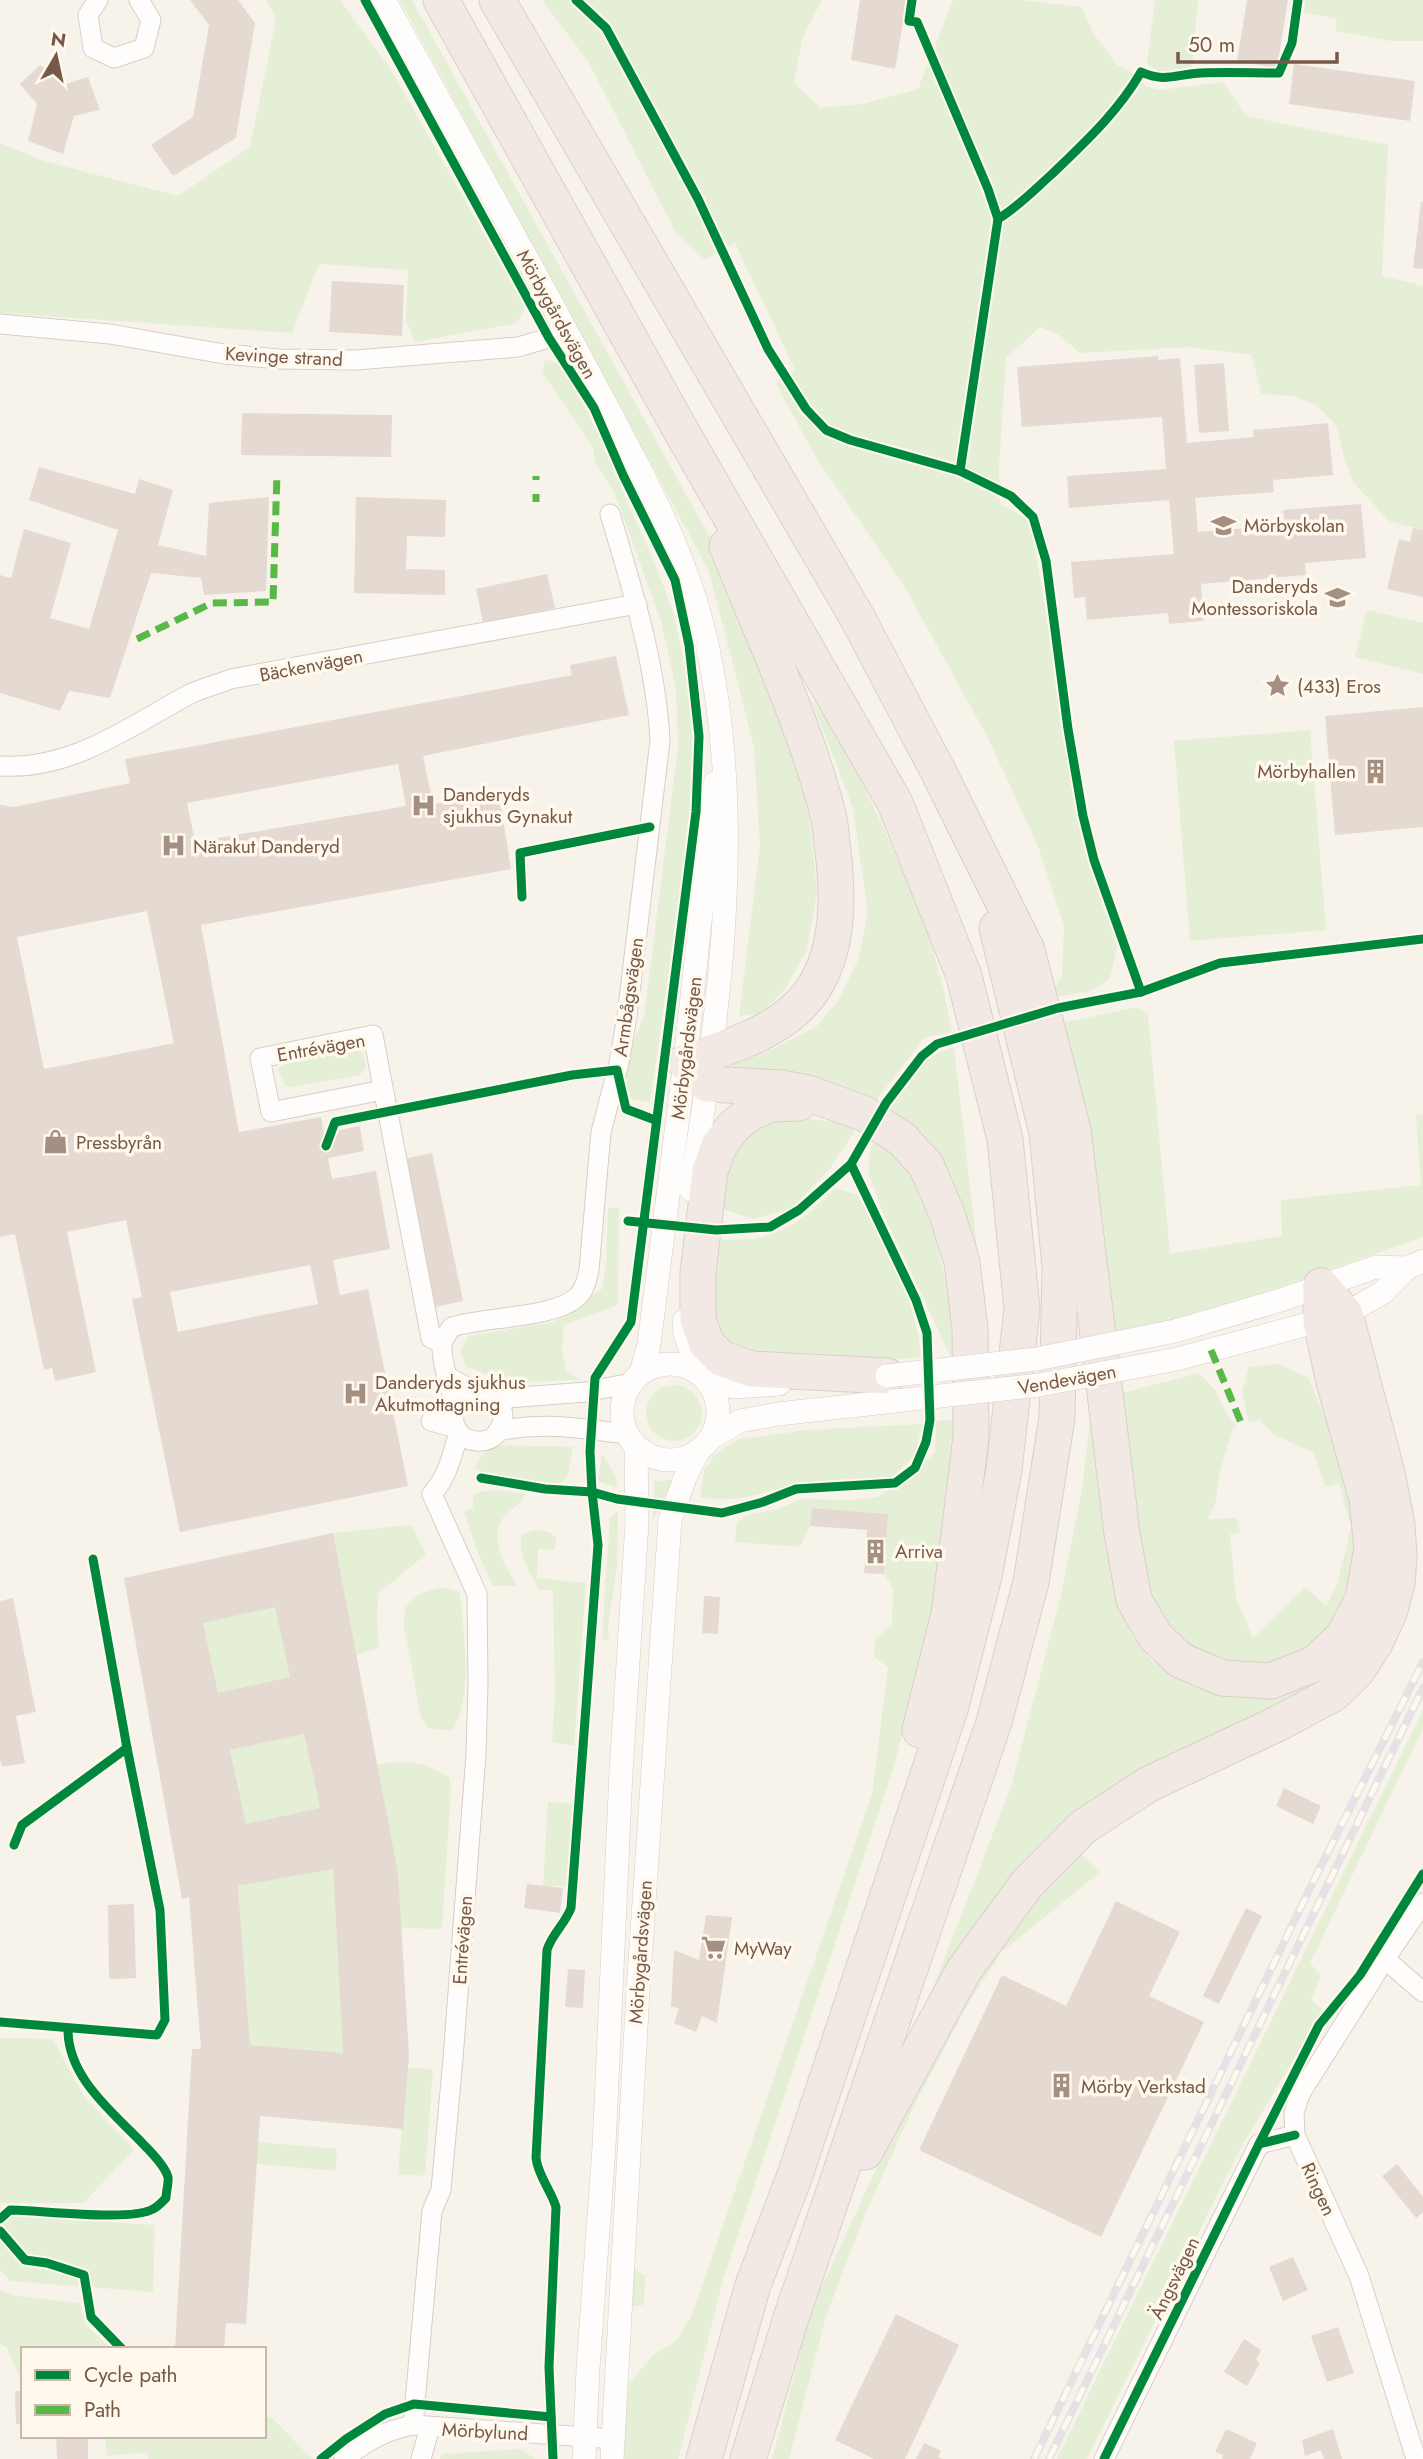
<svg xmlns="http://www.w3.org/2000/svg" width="1423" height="2459" font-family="Jost,sans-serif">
<rect width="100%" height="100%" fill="#f7f3eb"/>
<g fill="#e4efd5">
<polygon points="266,0 340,0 390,68 525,306 517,323 415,342 406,320 408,270 319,264 292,333 0,313 0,143 44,161 178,196 250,147 276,19"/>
<polygon points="400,0 412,0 724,563 778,709 809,811 817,892 807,951 782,993 759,1014 739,1016 760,847 754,747 709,571"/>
<polygon points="542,0 822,0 802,39 794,83 820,108 863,104 918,89 953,0 1021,0 1082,7 1093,33 1117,65 1133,73 1147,87 1161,90 1223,82 1246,116 1388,145 1382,276 1423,286 1423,530 1389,521 1353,482 1345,461 1336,425 1316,405 1293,396 1261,394 1252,355 1188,347 1080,353 1059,335 1040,327 1006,358 999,467 1000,504 1030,520 1084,834 1118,943 1110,978 1091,991 1057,997 1054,989 1062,976 1064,926 1039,849 988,738 904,586 817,459 776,384 795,370 735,243 705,260 676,233 588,61"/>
<polygon points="1155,0 1198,0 1192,67 1160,72 1147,64"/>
<polygon points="1305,0 1423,0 1423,41 1391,41 1335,31 1337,19 1304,12"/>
<polygon points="545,359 564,366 595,428 652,557 674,614 692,705 693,804 650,1102 633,1099 616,1081 644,1017 678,746 676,689 661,621 615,494 595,462 593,447 542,372"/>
<polygon points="1367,610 1423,623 1423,674 1355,657"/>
<path d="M811,699L837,733L880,820L927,928L944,992L952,1032L924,1038L877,1099C829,1079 779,1073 728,1066L777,1047L816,1027L838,1001L858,960L868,913L853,808Z"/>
<polygon points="1310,730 1326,930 1190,941 1174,741"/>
<polygon points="1137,1007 1148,1015 1170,1254 1282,1236 1281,1200 1421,1185 1416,1115 1423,1114 1423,1237 1186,1320 1113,1335 1101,1217 1086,1124 1062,1023"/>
<path d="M954,1047L983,1300L904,1120L891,1108C907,1084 924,1052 954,1047Z"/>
<polygon points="355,1048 364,1054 366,1067 360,1075 293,1087 285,1086 278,1070 283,1063"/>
<polygon points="799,1118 845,1123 854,1132 830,1168 792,1209 753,1219 716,1207 736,1143 754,1124"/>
<polygon points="874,1139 897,1155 928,1204 942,1267 957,1319 961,1357 950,1355 883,1213 868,1171 870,1150"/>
<path d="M835,1188L858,1195C886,1249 916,1297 921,1357L868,1362L769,1359L732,1348L716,1326L713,1239C772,1244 795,1228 835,1188Z"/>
<polygon points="619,1207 618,1305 564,1325 562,1350 566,1370 580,1380 521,1382 483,1373 466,1366 460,1350 469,1336 553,1322 602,1289 606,1264 608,1208"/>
<polygon points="1277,1364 1308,1377 1329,1426 1353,1502 1353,1566 1337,1620 1308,1651 1276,1662 1230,1665 1193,1651 1164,1623 1138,1573 1119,1394 1199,1373 1216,1391 1223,1407 1237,1427 1232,1430 1220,1472 1215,1504 1208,1519 1237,1518 1240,1533 1230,1534 1236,1598 1253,1638 1305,1587 1326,1606 1337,1585 1351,1527 1339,1483 1325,1487 1314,1453 1273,1434 1259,1419 1249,1423 1242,1392 1249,1367"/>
<circle cx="674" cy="1413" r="28"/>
<polygon points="1093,1396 1107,1554 1130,1632 1152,1661 1185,1681 1219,1696 1257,1695 1341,1662 1307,1690 1207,1737 1118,1783 1063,1823 1028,1857 1001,1902 940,1988 933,1988 1011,1787 1062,1591 1082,1489"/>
<polygon points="955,1419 940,1571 923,1660 892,1772 722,2283 678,2459 621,2459 629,2384 651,2357 676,2341 692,2315 872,1794 888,1667 874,1657 875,1640 892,1624 893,1588 884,1574 888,1514 812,1508 810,1526 800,1547 735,1542 737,1523 747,1515 775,1510 801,1499 853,1500 877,1497 909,1478 935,1452 936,1421"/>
<path d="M922,1424L915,1456L888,1480C859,1480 830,1480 801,1485C767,1490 735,1505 700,1497L704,1471L715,1454L738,1439L808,1430Z"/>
<path d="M499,1445L573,1447L568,1475L560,1484L483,1474L475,1468C480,1454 486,1451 499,1445Z"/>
<polygon points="602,1454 616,1476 617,1488 598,1481"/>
<polygon points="673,1480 653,1520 654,1481"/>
<path d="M496,1490L526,1494C521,1505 510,1509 503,1518C488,1540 506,1567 517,1586H493L477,1551L464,1511L473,1508V1495L479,1492Z"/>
<polygon points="618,1511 617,1565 608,1627 609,1642 602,1638 610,1517"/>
<polygon points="411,1525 426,1554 378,1594 377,1621 379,1646 376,1649 356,1655 333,1533"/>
<path d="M536,1530L550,1532L556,1538L555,1550L538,1549L537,1578L586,1583L574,1746L552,1742L555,1694L553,1590H539C530,1572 517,1555 522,1534Z"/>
<path d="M442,1587L460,1592C463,1632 474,1693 453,1730L429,1729L421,1717L404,1627L405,1608L419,1594Z"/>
<polygon points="275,1607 290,1677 218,1693 203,1623"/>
<polygon points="1423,1710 1423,1728 1310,1963 1321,1975 1311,2000 1323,2010 1239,2151 1087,2459 1057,2459"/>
<polygon points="304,1734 320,1808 246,1824 230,1750"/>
<polygon points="407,1762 424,1765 449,1777 451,1788 442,1929 401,1928 377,1764"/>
<polygon points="548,1802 573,1804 566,1886 543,1886"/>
<polygon points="1078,1852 1100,1872 1002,1952 969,2002 915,2104 866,2212 826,2316 789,2459 772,2459 812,2308 878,2165 939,2045 1000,1942"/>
<polygon points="333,1869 343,2053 250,2045 238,1886"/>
<polygon points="0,2038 53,2039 83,2095 134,2150 83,2203 0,2203"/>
<polygon points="407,2068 433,2069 425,2174 420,2176 398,2174"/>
<polygon points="258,2142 337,2149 336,2171 256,2164"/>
<polygon points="13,2216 155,2225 153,2292 10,2281 0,2270 0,2228"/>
<polygon points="632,2268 645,2276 644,2305 630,2306"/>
<polygon points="0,2290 16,2296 80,2303 86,2325 111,2349 23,2349 22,2381 6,2347 0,2344"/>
<polygon points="264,2415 272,2418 312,2459 148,2459 147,2452 107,2456 105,2436 264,2436"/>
<polygon points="520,2449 536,2459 440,2459 442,2454"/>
</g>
<g fill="#e4dad2" fill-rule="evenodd">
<polygon points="190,0 238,0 255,23 236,138 173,176 151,145 193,117 209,25"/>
<polygon points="860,0 907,0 895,69 851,60"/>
<polygon points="1247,0 1288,0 1277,68 1237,61"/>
<polygon points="1294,64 1415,81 1410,121 1289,104"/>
<polygon points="40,65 63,85 88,77 100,110 74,116 63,154 28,141 37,104 20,84"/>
<polygon points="1421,202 1423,202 1423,269 1413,268"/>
<polygon points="332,281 404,285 402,336 329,332"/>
<polygon points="1158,356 1158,360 1180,358 1187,443 1254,437 1253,430 1328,423 1333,475 1273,480 1274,492 1195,498 1198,532 1285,525 1283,510 1361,504 1366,558 1305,563 1306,575 1201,584 1204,621 1169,624 1168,613 1087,620 1085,597 1074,598 1071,562 1174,554 1169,500 1069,508 1067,476 1166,469 1162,417 1022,427 1017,367"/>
<polygon points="1224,363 1229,431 1199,433 1194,365"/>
<polygon points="242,413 392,415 391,457 241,455"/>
<polygon points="39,467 135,494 139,479 173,490 158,545 206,556 209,503 269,497 266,591 204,595 201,578 151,573 110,698 69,691 60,711 0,693 0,575 11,578 24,529 71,543 50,618 89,629 118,530 29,500"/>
<polygon points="356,497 446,500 445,537 407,536 406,569 445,570 445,595 354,593"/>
<polygon points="1413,528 1423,530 1423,597 1387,589 1399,539 1410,542"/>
<polygon points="547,574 555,608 483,623 476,589"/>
<path d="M616,656L629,715L423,756L433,804L499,794L511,869L201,925L239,1132L321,1117L324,1133L360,1126L364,1151L328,1158L332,1179L376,1171L390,1249L333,1260L340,1295L368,1289L408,1486L180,1532L132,1299L142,1297L126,1220L67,1232L96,1372L55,1381L52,1368L44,1370L15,1234L0,1237V805L14,807L130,783L125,759L572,675L570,665ZM398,764L406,806L195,842L187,803ZM147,911L174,1043L44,1069L17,937ZM310,1265L318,1304L178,1332L170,1292Z"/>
<polygon points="1423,707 1423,827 1335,835 1325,716"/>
<polygon points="432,1153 463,1301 435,1307 404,1159"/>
<polygon points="812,1508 888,1514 884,1574 864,1573 867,1530 810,1526"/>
<path d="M333,1533L398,1873L409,2055L403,2129L260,2116L246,2324L226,2323L224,2349H175L192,2049H201L189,1897L182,1899L124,1578ZM275,1607L290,1677L218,1693L203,1623ZM304,1734L320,1808L246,1824L230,1750ZM333,1869L343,2053L250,2045L238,1886Z"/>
<polygon points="704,1596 720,1597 718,1634 702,1633"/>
<polygon points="13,1598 36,1712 16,1716 25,1763 2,1767 0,1759 0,1601"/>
<polygon points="1284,1788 1321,1806 1313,1824 1276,1806"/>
<polygon points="527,1884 563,1888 560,1913 524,1908"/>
<polygon points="1116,1901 1180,1932 1149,1996 1204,2022 1101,2237 919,2150 1002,1975 1066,2006"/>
<polygon points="134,1904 136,1978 109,1979 108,1905"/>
<polygon points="1246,1908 1262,1916 1219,2004 1203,1996"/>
<polygon points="706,1915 732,1917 717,2023 702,2016 696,2032 674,2023 679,2009 671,2006 674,1950 699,1960"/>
<polygon points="568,1969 585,1970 583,2008 565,2007"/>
<polygon points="1397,2164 1423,2197 1423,2212 1416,2218 1382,2176"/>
<polygon points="1293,2257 1308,2290 1283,2301 1269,2267"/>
<polygon points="896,2314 959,2345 905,2459 874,2459 835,2440"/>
<polygon points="1338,2327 1354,2373 1327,2382 1311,2336"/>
<polygon points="1244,2339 1261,2350 1256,2360 1260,2363 1247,2386 1224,2372"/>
<polygon points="15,2391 23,2391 23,2423 16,2424"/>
<polygon points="1226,2429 1257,2443 1250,2459 1222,2459 1223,2455 1215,2452"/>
<polygon points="1333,2429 1342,2459 1324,2459 1321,2450 1305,2456 1302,2440"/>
<polygon points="56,2436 88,2436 88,2459 57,2459"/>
<polygon points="924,2443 941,2451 938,2457 942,2459 916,2459"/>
</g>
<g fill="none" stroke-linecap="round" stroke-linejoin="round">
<defs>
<g id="minor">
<polyline points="98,0 88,15 93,48 114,58 144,48 151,20 139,0"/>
<polyline points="0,324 110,334 224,354 279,359 356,360 518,347 549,338 566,330"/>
<path d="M0,766C71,771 130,726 190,694C203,688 218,684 231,679L637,604"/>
<polyline points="383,1090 271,1112 260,1058 373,1035 431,1338 442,1343"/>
<path d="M448,1377C457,1381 468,1389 477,1392C486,1394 480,1390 488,1393C502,1399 507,1417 499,1430C495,1438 486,1442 476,1441C445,1439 447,1395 477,1392"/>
<polyline points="496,1399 586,1392 631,1383"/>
<path d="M455,1407C452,1392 438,1354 443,1341C445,1336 449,1331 452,1327C484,1316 557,1319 579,1295C585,1289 587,1279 589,1270L601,1132L619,1063L627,1016L660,741C656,663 632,588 610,514"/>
<polyline points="431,1421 456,1428"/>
<path d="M498,1431C545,1421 581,1429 627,1434"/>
<polyline points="1385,1959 1423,1992"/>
<path d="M413,2425L432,2211L441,2190L453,2059L476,1754L478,1682L477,1594L432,1494C448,1476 452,1455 459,1432"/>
<path d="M344,2459C367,2441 383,2431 413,2425L615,2439"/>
<polyline points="421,2459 430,2427"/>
<polyline points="1104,2459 1259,2144 1295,2135"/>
<polyline points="1416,2459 1359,2276 1295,2135 1294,2113 1300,2094 1385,1959 1423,1903"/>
</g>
<g id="tertiary">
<path d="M384,0C453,125 523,249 590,375C636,461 686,548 707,644C746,824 719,1010 691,1190"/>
<polyline points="684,1321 685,1334 698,1372"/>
<polyline points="1175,1331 1281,1300 1376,1267 1407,1268"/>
<polyline points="1177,1359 1345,1314 1382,1293 1407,1268 1423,1261"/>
<circle cx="670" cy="1412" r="48"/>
<polyline points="641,1373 649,1344 685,1062 715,783"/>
<polyline points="709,1383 735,1387 779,1384"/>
<polyline points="711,1438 740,1421 778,1414 895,1401"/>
<polyline points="584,2459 588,2369 604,2147 621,1772 637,1523 636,1446"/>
<polyline points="612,2459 638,1991 670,1520 686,1475 698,1451"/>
</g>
<g id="motorway">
<polyline points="441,0 680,429 895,803 964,976 1005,1139 1022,1309 1004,1470 984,1576 951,1706 795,2175 753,2285 704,2459"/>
<polyline points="497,0 857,617 937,769 1027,950 1073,1130 1122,1533 1134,1600 1155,1636 1180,1660 1222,1678 1271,1681 1314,1664 1343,1637 1363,1599 1372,1548 1367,1499 1334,1382 1321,1322 1321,1286"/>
<path d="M727,546C762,634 804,722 828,814C831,826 831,839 833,851C839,902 839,962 803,1002C774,1034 725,1048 685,1062L707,1084L781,1088L808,1093L865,1114L902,1139L926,1165L947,1214L962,1262L970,1329L971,1437L949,1614L920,1730"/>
<polyline points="799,1103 772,1104 750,1113 733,1127 719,1146 710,1171 698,1273 698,1320 707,1344 721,1358 751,1369 887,1376"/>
<polyline points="865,2152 964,1970 1026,1885 1083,1827 1149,1784 1279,1723 1333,1694 1357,1671 1375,1643 1389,1613 1397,1584 1399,1556 1397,1525 1387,1473 1345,1314 1321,1286"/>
<polyline points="748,2459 791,2318 994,1722 1031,1582 1057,1418 1060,1266 1047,1133 997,928"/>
</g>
</defs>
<use href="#minor" stroke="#d6cec8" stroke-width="21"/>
<use href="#tertiary" stroke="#d6cec8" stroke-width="24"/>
<use href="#motorway" stroke="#d9d0c9" stroke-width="37"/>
<use href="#minor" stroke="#fefdfc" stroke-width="19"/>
<use href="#tertiary" stroke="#fefdfc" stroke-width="23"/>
<use href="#motorway" stroke="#f2e9e4" stroke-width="35"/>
<defs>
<g id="rail">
<polyline points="1034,2459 1316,1876 1423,1662"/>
<polyline points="1049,2459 1423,1688"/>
</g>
</defs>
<use href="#rail" stroke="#e5e2e5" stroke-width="8"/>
<use href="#rail" stroke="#fff8ed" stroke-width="5" stroke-dasharray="16" stroke-linecap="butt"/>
<defs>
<g id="tertiary-bridge">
<polyline points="887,1376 1037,1359 1175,1331"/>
<polyline points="895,1401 1039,1385 1177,1359"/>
</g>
</defs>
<use href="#tertiary-bridge" stroke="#d6cec8" stroke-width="24" stroke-linecap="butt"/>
<use href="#tertiary-bridge" stroke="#fefdfc" stroke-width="23"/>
<g stroke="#58b947" stroke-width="7" stroke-dasharray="14 7" stroke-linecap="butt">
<polyline points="536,476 536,480"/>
<polyline points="536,494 536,502"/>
<polyline points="137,639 212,603 273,602 277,474"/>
<polyline points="1211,1350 1242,1425"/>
</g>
<defs>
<g id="cycleway">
<path d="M365,0L549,338L594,408L623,475L675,580L689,645L699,736L696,812L631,1322L595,1378L590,1451L592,1492L598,1545L571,1908C565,1924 552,1934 547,1950L536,2158C538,2176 551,2190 556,2207L549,2367L553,2459"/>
<polyline points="576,0 606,28 698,199 768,349 806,409 826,430 850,440 960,471 1011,496 1033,517 1046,561 1068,729 1083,816 1094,860 1141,992"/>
<polyline points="912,0 909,21 917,22 988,189 998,219 960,471"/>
<path d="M998,219C1018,207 1034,190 1052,174C1085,142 1118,112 1141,72C1165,83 1177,74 1201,73C1227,72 1253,73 1279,73L1292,43L1298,0"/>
<polyline points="522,897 520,853 650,827"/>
<polyline points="326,1146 335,1122 572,1075 617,1070 626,1109 655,1120"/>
<polyline points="628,1221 716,1230 770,1227 799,1210 851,1164 886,1103 922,1056 937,1044 1058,1008 1141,992 1220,963 1423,939"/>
<polyline points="481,1478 545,1489 592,1492 617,1499 722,1513 763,1502 796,1489 895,1483 915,1468 926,1442 930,1420 927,1333 916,1300 851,1164"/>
<polyline points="14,1845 22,1825 127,1748"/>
<polyline points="0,2022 157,2035 165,2020 160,1910 127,1748 93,1559"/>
<polyline points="1259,2144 1319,2025 1360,1975 1423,1874"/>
<path d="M0,2219L10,2210C39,2210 131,2222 153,2209C158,2207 162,2202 166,2198C166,2192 169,2182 168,2177C165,2167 152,2153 145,2146C114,2113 67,2078 68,2028"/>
<polyline points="0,2231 25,2260 47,2263 84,2275 91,2317 122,2349"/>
<polyline points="321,2459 346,2439 385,2414 414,2404 551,2417"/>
<polyline points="1104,2459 1259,2144 1295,2135"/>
</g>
</defs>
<use href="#cycleway" stroke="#fff8ed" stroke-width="13"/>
<use href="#cycleway" stroke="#00873e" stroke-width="9"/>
</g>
<defs>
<symbol id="school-bare" viewBox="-9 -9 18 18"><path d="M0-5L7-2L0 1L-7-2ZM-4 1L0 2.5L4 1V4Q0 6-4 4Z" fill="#a48f82" stroke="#fff8ed" stroke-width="2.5" paint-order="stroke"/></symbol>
<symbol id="sight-bare" viewBox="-9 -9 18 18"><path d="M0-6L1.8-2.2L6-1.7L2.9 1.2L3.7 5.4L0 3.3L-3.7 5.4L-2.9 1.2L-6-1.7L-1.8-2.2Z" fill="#a48f82" stroke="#fff8ed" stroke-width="2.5" paint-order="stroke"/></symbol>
<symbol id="building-bare" viewBox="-9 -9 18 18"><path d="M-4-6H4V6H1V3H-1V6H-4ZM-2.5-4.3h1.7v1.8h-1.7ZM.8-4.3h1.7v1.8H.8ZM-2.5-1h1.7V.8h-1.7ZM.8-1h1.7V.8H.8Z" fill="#a48f82" stroke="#fff8ed" stroke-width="2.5" paint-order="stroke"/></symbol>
<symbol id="hospital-bare" viewBox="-9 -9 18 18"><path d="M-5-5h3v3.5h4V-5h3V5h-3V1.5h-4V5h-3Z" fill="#a48f82" stroke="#fff8ed" stroke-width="2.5" paint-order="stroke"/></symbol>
<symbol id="shop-bare" viewBox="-9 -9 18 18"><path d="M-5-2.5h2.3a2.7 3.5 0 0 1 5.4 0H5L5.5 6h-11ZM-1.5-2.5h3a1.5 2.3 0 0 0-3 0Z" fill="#a48f82" stroke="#fff8ed" stroke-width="2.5" paint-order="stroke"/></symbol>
<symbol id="supermarket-bare" viewBox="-9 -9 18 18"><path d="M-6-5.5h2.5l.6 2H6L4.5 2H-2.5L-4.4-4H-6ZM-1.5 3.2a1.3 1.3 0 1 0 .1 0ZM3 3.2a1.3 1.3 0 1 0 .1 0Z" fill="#a48f82" stroke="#fff8ed" stroke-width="2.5" paint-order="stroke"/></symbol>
</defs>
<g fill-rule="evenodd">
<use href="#school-bare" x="1206" y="508" width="35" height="35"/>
<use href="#school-bare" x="1320" y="580" width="35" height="35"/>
<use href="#sight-bare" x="1260" y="668" width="35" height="35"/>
<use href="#building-bare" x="1358" y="754" width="35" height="35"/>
<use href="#hospital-bare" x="406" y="788" width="35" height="35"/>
<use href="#hospital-bare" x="156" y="828" width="35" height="35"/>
<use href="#shop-bare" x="38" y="1124" width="35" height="35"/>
<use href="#hospital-bare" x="338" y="1376" width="35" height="35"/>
<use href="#building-bare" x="858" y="1534" width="35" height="35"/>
<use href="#supermarket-bare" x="696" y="1930" width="35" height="35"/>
<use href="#building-bare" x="1044" y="2068" width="35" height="35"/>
</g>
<g text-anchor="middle" stroke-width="7" stroke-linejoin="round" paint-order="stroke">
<g font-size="19" fill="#775949" stroke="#fff8ed">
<text transform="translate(557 314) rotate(61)" y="7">Mörbygårdsvägen</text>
<text transform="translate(284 356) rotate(3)" y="7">Kevinge strand</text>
<text transform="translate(311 665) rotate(-11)" y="7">Bäckenvägen</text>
<text transform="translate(628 997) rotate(-82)" y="7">Armbågsvägen</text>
<text transform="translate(321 1047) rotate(-10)" y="7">Entrévägen</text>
<text transform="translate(686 1048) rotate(-83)" y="7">Mörbygårdsvägen</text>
<text transform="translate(1067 1379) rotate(-10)" y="7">Vendevägen</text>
<text transform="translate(462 1940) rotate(-86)" y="7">Entrévägen</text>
<text transform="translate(640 1952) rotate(-86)" y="7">Mörbygårdsvägen</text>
<text transform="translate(1319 2189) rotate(65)" y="7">Ringen</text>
<text transform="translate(1174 2278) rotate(-64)" y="7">Ängsvägen</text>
<text transform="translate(485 2431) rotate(3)" y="7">Mörbylund</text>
</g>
<g font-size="19" fill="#775949" stroke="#fff8ed" text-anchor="start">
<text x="1244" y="532">Mörbyskolan</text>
<text x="1318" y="593" text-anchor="end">Danderyds<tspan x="1318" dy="22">Montessoriskola</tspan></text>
<text x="1297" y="693">(433) Eros</text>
<text x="1356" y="778" text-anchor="end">Mörbyhallen</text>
<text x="443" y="801">Danderyds<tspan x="443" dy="22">sjukhus Gynakut</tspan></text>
<text x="193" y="853">Närakut Danderyd</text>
<text x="76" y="1149">Pressbyrån</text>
<text x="375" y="1389">Danderyds sjukhus<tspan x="375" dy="22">Akutmottagning</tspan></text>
<text x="895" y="1558">Arriva</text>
<text x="734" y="1955">MyWay</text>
<text x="1081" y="2093">Mörby Verkstad</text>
</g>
</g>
<rect x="21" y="2347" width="245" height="91" fill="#fff8ed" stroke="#c9b8ab" stroke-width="2"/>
<rect x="35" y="2370" width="35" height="10" fill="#00873e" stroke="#c9b8ab" stroke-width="2"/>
<text x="84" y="2382" font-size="21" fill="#775949">Cycle path</text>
<rect x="35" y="2405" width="35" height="10" fill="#58b947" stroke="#c9b8ab" stroke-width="2"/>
<text x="84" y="2417" font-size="21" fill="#775949">Path</text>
<g transform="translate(56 56) rotate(9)" stroke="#fff8ed" stroke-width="5" paint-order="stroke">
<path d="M0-5L12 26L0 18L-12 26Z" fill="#775949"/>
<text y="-10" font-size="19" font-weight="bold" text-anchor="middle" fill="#775949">N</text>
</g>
<path d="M1178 52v10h159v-10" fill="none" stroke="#775949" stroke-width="3.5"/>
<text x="1188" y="52" font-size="21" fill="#775949" stroke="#fff8ed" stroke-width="5" paint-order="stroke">50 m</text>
</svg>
